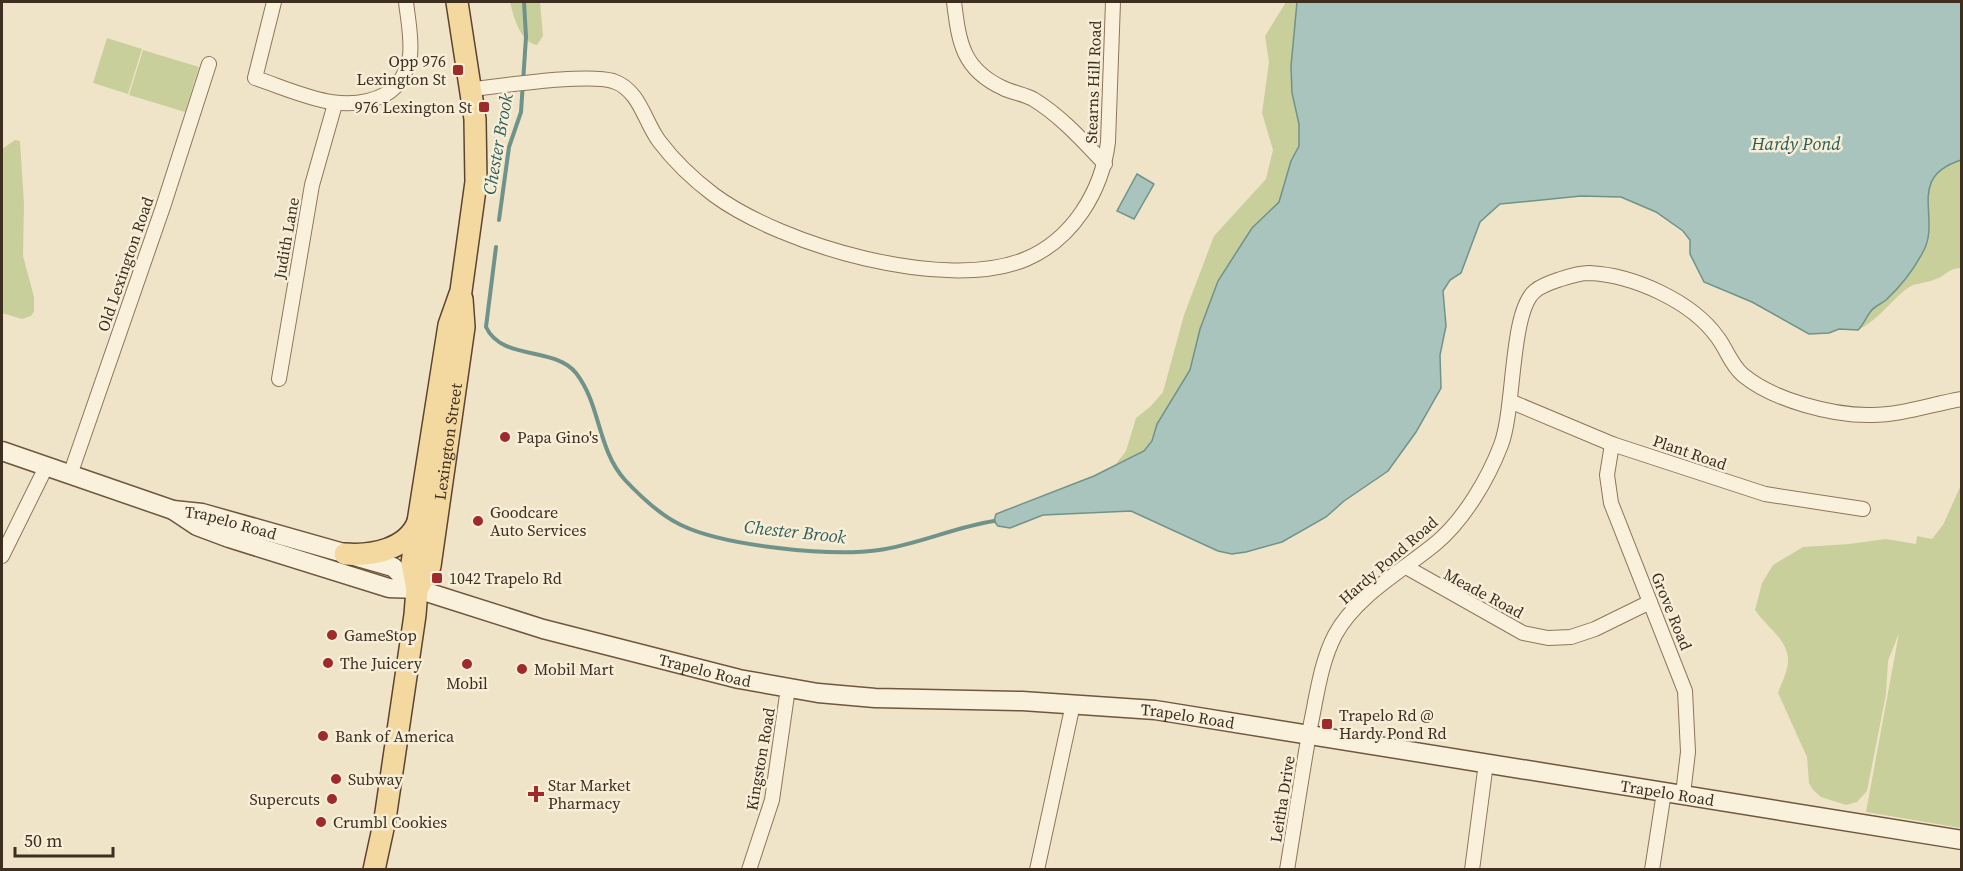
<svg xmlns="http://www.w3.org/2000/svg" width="1963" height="871" font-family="'Source Serif 4',serif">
<rect width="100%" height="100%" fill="#f0e4c8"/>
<g fill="#c9cf9b">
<path d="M510,2H540L543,36L537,45C520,43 513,15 510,2Z"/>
<polygon points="1286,2 1297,2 1291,66 1292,93 1299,124 1299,146 1291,162 1287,182 1279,202 1252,228 1218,281 1200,329 1190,370 1157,424 1152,441 1144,451 1116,464 1126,451 1136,418 1151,406 1163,392 1184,315 1214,236 1266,179 1273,150 1262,113 1269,62 1265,36"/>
<polygon points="107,38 142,49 128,94 93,83"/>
<polygon points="143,50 199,67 185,112 129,95"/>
<polygon points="15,140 20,141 24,204 23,256 34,297 34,311 31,316 22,319 2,313 2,149"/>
<path d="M1961,160V268C1947,269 1947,275 1936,279C1926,284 1914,282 1905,290C1888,304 1878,320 1858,330C1864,324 1866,317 1871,311C1875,306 1881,304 1886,300C1900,287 1914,269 1923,252C1942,218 1905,178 1961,160Z"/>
<path d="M1961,485V828L1866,812L1899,633L1888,661L1886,694L1867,791L1857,802L1846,805L1821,797L1813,790L1809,783L1807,757L1778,693C1781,684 1788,671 1788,661C1788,639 1767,628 1755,610L1762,583L1773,565L1803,547L1849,544L1886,539L1916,544L1917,536L1932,539L1943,525Z"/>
</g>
<g fill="#a9c4bc" stroke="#6f938a" stroke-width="1.5">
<path d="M1297,2H1961V160C1905,178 1942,218 1923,252C1914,269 1900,287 1886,300C1881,304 1875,306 1871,311C1866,317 1864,324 1858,330L1839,329L1829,333L1809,334L1752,302L1704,282L1690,254V240L1683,231L1656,212L1621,197L1581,196L1500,204L1480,222L1461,273L1450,280L1443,291L1446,326L1440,355L1441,388L1416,432L1388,471L1344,501L1326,517L1282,542L1246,552L1232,554L1218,551L1131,511L1043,515L1010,528L998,526L994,521L996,514L1094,476L1144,451L1152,441L1157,424L1190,370L1200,329L1218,281L1252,228L1279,202L1291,161L1299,146V124L1292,93L1291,66Z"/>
<polygon points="1137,174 1154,184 1134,219 1117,211"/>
</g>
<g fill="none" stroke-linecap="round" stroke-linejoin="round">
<g stroke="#6f938a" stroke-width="4">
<polyline points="499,220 509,147 521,112 526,37 524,2"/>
<path d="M496,247L486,327C502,361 554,346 576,373C601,405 597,449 625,480C641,497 660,515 681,525C724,546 831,557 879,550C916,545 955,527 994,521"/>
</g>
<defs>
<g id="street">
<path d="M274,2L255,78C298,92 343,117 386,94C399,87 408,70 410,56C412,38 408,20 406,2"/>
<path d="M954,2C959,42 962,69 1003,88C1013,93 1024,94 1033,99C1061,116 1083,141 1105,164"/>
<path d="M472,89C502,86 587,73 613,81C640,90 644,121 659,141C674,161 694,180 714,195C782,245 945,293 1026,259C1073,239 1102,191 1108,142L1113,2"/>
<polyline points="279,379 312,185 335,104"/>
<polyline points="1512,402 1612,444 1765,494 1863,509"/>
<polyline points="1612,444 1607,475 1611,503 1685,691 1688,752 1683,794"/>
<polyline points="70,475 163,207 209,64"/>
<polyline points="2,556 46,467"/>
<polyline points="1406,567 1523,633 1548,638 1571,637 1595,629 1650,602"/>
<polyline points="749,870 772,800 788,688"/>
<polyline points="1037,870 1073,704"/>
<path d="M1287,870C1295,821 1302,772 1311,723C1317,694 1321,662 1335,635C1356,596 1402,571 1435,544C1464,520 1488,479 1501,445C1515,409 1510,311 1535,291C1542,285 1552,282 1561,279C1570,276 1579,273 1589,273C1633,275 1692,301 1718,338C1727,350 1731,365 1743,375C1773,400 1833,416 1872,415C1902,415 1932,404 1962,399"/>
<polyline points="1472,870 1486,763"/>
<polyline points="1652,870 1664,792"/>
</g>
<g id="secondary">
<path id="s1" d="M2,451L173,510L202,513L393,567L417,589"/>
<path id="s2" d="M173,510L197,526L229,538L389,588L417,589L543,629L739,679L818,693L875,698L1022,701L1155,710L1962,840"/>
</g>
<g id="primary">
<path d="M345,554C371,556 407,550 418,522"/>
<path id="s3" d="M417,589L430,566L464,327L462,299"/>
<polyline points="374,870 385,819 415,615 417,589 412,563 418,522 449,325 461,291 476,182 475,119 457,2"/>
</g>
</defs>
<use href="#street" stroke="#8d765c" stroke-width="16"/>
<use href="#secondary" stroke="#6f573f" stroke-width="21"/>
<use href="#primary" stroke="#5b4430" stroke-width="24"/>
<use href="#street" stroke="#faf1dc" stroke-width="14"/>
<use href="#secondary" stroke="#faf1dc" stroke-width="18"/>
<use href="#primary" stroke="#f3d9a0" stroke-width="21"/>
</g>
<g fill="#9e2a2b" stroke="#f7eed8" stroke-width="2">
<rect x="452" y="64" width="12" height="12" rx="3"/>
<rect x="478" y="101" width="12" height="12" rx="3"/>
<circle cx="505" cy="437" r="6"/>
<circle cx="478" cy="521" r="6"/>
<rect x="431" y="572" width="12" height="12" rx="3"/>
<circle cx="332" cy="635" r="6"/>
<circle cx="328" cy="663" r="6"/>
<circle cx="467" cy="664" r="6"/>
<circle cx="522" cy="669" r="6"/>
<rect x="1321" y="718" width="12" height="12" rx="3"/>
<circle cx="323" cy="736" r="6"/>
<circle cx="336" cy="779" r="6"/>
<path d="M533 785h6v6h6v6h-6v6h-6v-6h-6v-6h6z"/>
<circle cx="332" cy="799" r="6"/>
<circle cx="321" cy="822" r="6"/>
</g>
<g text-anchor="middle" stroke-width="5" stroke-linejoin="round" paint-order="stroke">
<g font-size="16" fill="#3d2e20" stroke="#f7eed8" text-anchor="start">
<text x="446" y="67" text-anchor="end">Opp 976<tspan x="446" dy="18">Lexington St</tspan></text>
<text x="472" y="113" text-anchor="end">976 Lexington St</text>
<text x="517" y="443">Papa Gino's</text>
<text x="490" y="518">Goodcare<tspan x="490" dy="18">Auto Services</tspan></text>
<text x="449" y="584">1042 Trapelo Rd</text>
<text x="344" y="641">GameStop</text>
<text x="340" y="669">The Juicery</text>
<text x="534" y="675">Mobil Mart</text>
<text x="467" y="689" text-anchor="middle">Mobil</text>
<text x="1339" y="721">Trapelo Rd @<tspan x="1339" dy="18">Hardy Pond Rd</tspan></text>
<text x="335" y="742">Bank of America</text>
<text x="348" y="785">Subway</text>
<text x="548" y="791">Star Market<tspan x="548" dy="18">Pharmacy</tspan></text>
<text x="320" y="805" text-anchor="end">Supercuts</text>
<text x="333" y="828">Crumbl Cookies</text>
</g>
<g font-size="16" fill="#3d2e20" stroke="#f7eed8">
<text transform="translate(1093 82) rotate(-88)" y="6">Stearns Hill Road</text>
<text transform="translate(286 238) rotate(-80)" y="6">Judith Lane</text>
<text transform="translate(125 264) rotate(-71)" y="6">Old Lexington Road</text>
<text dy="6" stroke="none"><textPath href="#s3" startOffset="152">Lexington Street</textPath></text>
<text transform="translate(1690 452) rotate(19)" y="6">Plant Road</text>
<text dy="6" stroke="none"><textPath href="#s1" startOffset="240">Trapelo Road</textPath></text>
<text transform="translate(1388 560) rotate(-41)" y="6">Hardy Pond Road</text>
<text transform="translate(1484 593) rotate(28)" y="6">Meade Road</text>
<text transform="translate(1672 611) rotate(68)" y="6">Grove Road</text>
<text dy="6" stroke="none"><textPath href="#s2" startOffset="558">Trapelo Road</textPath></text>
<text dy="6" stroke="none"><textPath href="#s2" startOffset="1044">Trapelo Road</textPath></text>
<text transform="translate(760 759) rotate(-80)" y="6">Kingston Road</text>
<text dy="6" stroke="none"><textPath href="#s2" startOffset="1530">Trapelo Road</textPath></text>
<text transform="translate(1282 799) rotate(-81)" y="6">Leitha Drive</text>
</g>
<g font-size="18" font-style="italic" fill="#2f5d5a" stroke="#f7eed8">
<text transform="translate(498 144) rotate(-80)" y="6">Chester Brook</text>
<text x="1796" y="150">Hardy Pond</text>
<text transform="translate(795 532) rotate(6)" y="6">Chester Brook</text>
</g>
</g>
<rect width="1963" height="871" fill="none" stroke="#3d2e20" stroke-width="6"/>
<path d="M15 847v9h98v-9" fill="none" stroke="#3d2e20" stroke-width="3"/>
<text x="24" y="847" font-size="18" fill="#3d2e20" stroke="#f7eed8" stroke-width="4.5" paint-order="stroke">50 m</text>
</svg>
